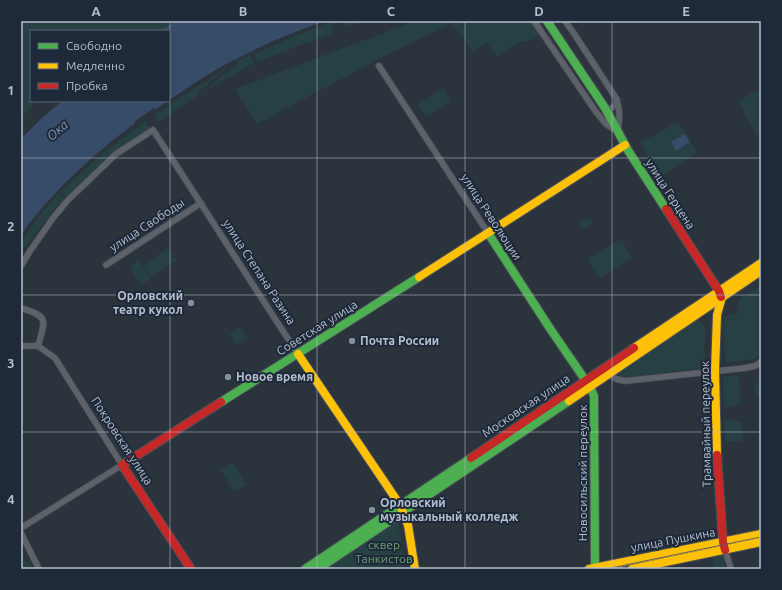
<svg xmlns="http://www.w3.org/2000/svg" width="782" height="590" font-family="Ubuntu,sans-serif">
<rect width="100%" height="100%" fill="#2b333d"/>
<g fill="#274044">
<polygon points="21,21 177,21 159,31 31,31 31,101 36,101 21,119"/>
<path d="M334,21H337C332,23 332,27 333,33L257,62L254,54L295,36Z"/>
<polygon points="341,21 365,21 347,27 345,24"/>
<polygon points="415,21 531,21 539,33 537,37 528,42 521,41 497,56 487,43 472,51 452,23 379,59 257,124 235,89"/>
<polygon points="250,55 254,63 203,92 237,64 236,62"/>
<polygon points="231,65 197,93 198,95 158,122 154,115"/>
<polygon points="443,88 451,100 426,117 418,105"/>
<polygon points="761,88 761,131 756,134 738,101"/>
<path d="M145,121L150,128C119,148 93,171 66,197L61,191L102,154Z"/>
<polygon points="678,121 697,153 660,177 640,143"/>
<polygon points="59,193 64,199 51,213 26,247 22,248 21,250 21,241 41,214"/>
<polygon points="590,217 594,223 583,230 579,224"/>
<polygon points="619,240 622,241 631,255 631,258 602,277 599,278 597,276 589,262 590,257"/>
<polygon points="168,248 177,260 152,277 143,265"/>
<path d="M139,261L150,277L149,280L142,284L139,283L130,268C131,264 136,261 139,261Z"/>
<polygon points="761,285 761,355 754,359 725,363 724,317 737,313 739,299"/>
<polygon points="696,320 702,322 705,327 704,368 622,378 618,372"/>
<polygon points="240,327 247,338 236,345 229,335"/>
<polygon points="739,375 741,404 724,408 723,377"/>
<polygon points="760,380 761,396 755,397 754,387"/>
<polygon points="724,419 741,422 743,441 725,441"/>
<polygon points="233,462 246,485 234,492 220,469"/>
<polygon points="398,522 405,569 327,569"/>
<polygon points="723,553 725,569 714,569 711,556"/>
<polygon points="21,559 31,564 33,569 24,569 21,563"/>
</g>
<g fill="#364c68">
<path d="M177,21H325C293,32 262,45 232,61C210,72 189,87 169,100V31H159Z"/>
<path d="M62,101H168L156,109L154,108L135,121V123C92,156 52,191 21,235V139L43,117Z"/>
<polygon points="685,134 690,142 676,151 671,142"/>
</g>
<g fill="none" stroke-linecap="round" stroke-linejoin="round">
<defs>
<g id="street">
<path d="M534,21L596,112L606,124L618,132C619,119 621,111 616,98L573,32L565,21"/>
<polyline points="379,66 488,233"/>
<path d="M605,108C612,110 615,107 617,100"/>
<polyline points="106,265 201,203"/>
<path d="M21,266L30,251L53,218L68,200L88,181L116,154L153,130C202,204 249,280 298,354"/>
<path d="M21,308C50,317 45,320 38,346"/>
<polyline points="21,346 38,346 55,358 122,465 21,528"/>
<polyline points="609,374 616,379 625,381 745,368 755,366 761,362"/>
<polyline points="21,533 39,569"/>
<polyline points="725,550 731,569"/>
</g>
<g id="fast">
<polyline points="547,21 605,108 629,152 666,209"/>
<polyline points="488,233 551,330 590,387 594,396 595,569"/>
<polyline points="221,402 419,277"/>
<polyline points="305,569 471,458"/>
<polyline points="318,569 569,401"/>
</g>
<g id="slow">
<polyline points="419,277 625,145"/>
<polyline points="634,348 761,263"/>
<polyline points="298,354 400,505 408,525 415,569"/>
<polyline points="569,401 761,271"/>
<polyline points="717,455 715,371 717,315 722,297"/>
<polyline points="589,569 761,534"/>
<polyline points="632,569 761,542"/>
</g>
<g id="jam">
<polyline points="666,209 719,291 721,297"/>
<polyline points="717,455 723,542 725,550"/>
<polyline points="471,458 634,348"/>
<polyline points="191,569 122,465 221,402"/>
</g>
</defs>
<use href="#street" stroke="#4a4f57" stroke-width="7"/>
<use href="#fast" stroke="#4a4f57" stroke-width="10"/>
<use href="#slow" stroke="#4a4f57" stroke-width="10"/>
<use href="#jam" stroke="#4a4f57" stroke-width="10"/>
<use href="#street" stroke="#5c616a" stroke-width="5.5"/>
<use href="#fast" stroke="#4caf50" stroke-width="8"/>
<use href="#slow" stroke="#ffc107" stroke-width="8"/>
<use href="#jam" stroke="#c62828" stroke-width="8"/>
<polyline stroke="#5a6068" stroke-width="1" points="606,569 761,537"/>
</g>
<path fill="none" stroke="#b6bfcd" stroke-width="1" stroke-opacity="0.55" d="M170,21V569M317,21V569M465,21V569M612,21V569M21,158H761M21,295H761M21,432H761"/>
<g fill="#858e9b" stroke="#1e2939" stroke-width="1.5">
<circle cx="191" cy="303" r="4"/>
<circle cx="352" cy="341" r="4"/>
<circle cx="228" cy="377" r="4"/>
<circle cx="372" cy="510" r="4"/>
</g>
<g text-anchor="middle" stroke-width="4" stroke-linejoin="round" paint-order="stroke">
<g font-size="12" fill="#b6bfcd" stroke="#1e2939">
<text transform="translate(670 194) rotate(57)" y="4">улица Герцена</text>
<text transform="translate(491 217) rotate(57)" y="4">улица Революции</text>
<text transform="translate(147 225) rotate(-33)" y="4">улица Свободы</text>
<text transform="translate(259 272) rotate(57)" y="4">улица Степана Разина</text>
<text transform="translate(317 328) rotate(-32)" y="4">Советская улица</text>
<text transform="translate(526 406) rotate(-34)" y="4">Московская улица</text>
<text transform="translate(706 424) rotate(-91)" y="4">Трамвайный переулок</text>
<text transform="translate(122 441) rotate(57)" y="4">Покровская улица</text>
<text transform="translate(583 473) rotate(-90)" y="4">Новосильский переулок</text>
<text transform="translate(673 540) rotate(-11)" y="4">улица Пушкина</text>
</g>
<g font-size="12" font-weight="bold" fill="#b6bfcd" stroke="#1e2939" text-anchor="start">
<text x="183" y="300" text-anchor="end">Орловский<tspan x="183" dy="14">театр кукол</tspan></text>
<text x="360" y="345">Почта России</text>
<text x="236" y="381">Новое время</text>
<text x="380" y="507">Орловский<tspan x="380" dy="14">музыкальный колледж</tspan></text>
</g>
<g font-size="12" fill="#6ba076" stroke="#1e2939">
<text x="384" y="549">сквер<tspan x="384" dy="14">Танкистов</tspan></text>
</g>
<g font-size="13" font-style="italic" fill="#7c96b6" stroke="#1e2939">
<text transform="translate(57 130) rotate(-41)" y="5">Ока</text>
</g>
</g>
<rect width="782" height="590" fill="none" stroke="#1e2939" stroke-width="44"/>
<rect x="30" y="30" width="140" height="72" fill="#1e2939" stroke="#5b6574"/>
<rect x="38" y="43" width="20" height="6" fill="#4caf50" stroke="#5b6574"/>
<text x="66" y="50" font-size="12" fill="#b6bfcd">Свободно</text>
<rect x="38" y="63" width="20" height="6" fill="#ffc107" stroke="#5b6574"/>
<text x="66" y="70" font-size="12" fill="#b6bfcd">Медленно</text>
<rect x="38" y="83" width="20" height="6" fill="#c62828" stroke="#5b6574"/>
<text x="66" y="90" font-size="12" fill="#b6bfcd">Пробка</text>
<rect x="22" y="22" width="738" height="546" fill="none" stroke="#b6bfcd" stroke-width="1.5"/>
<g font-size="13" text-anchor="middle" font-weight="bold" fill="#b6bfcd">
<text x="96" y="16">A</text>
<text x="243" y="16">B</text>
<text x="391" y="16">C</text>
<text x="539" y="16">D</text>
<text x="686" y="16">E</text>
<text x="11" y="95">1</text>
<text x="11" y="231">2</text>
<text x="11" y="368">3</text>
<text x="11" y="504">4</text>
</g>
</svg>
